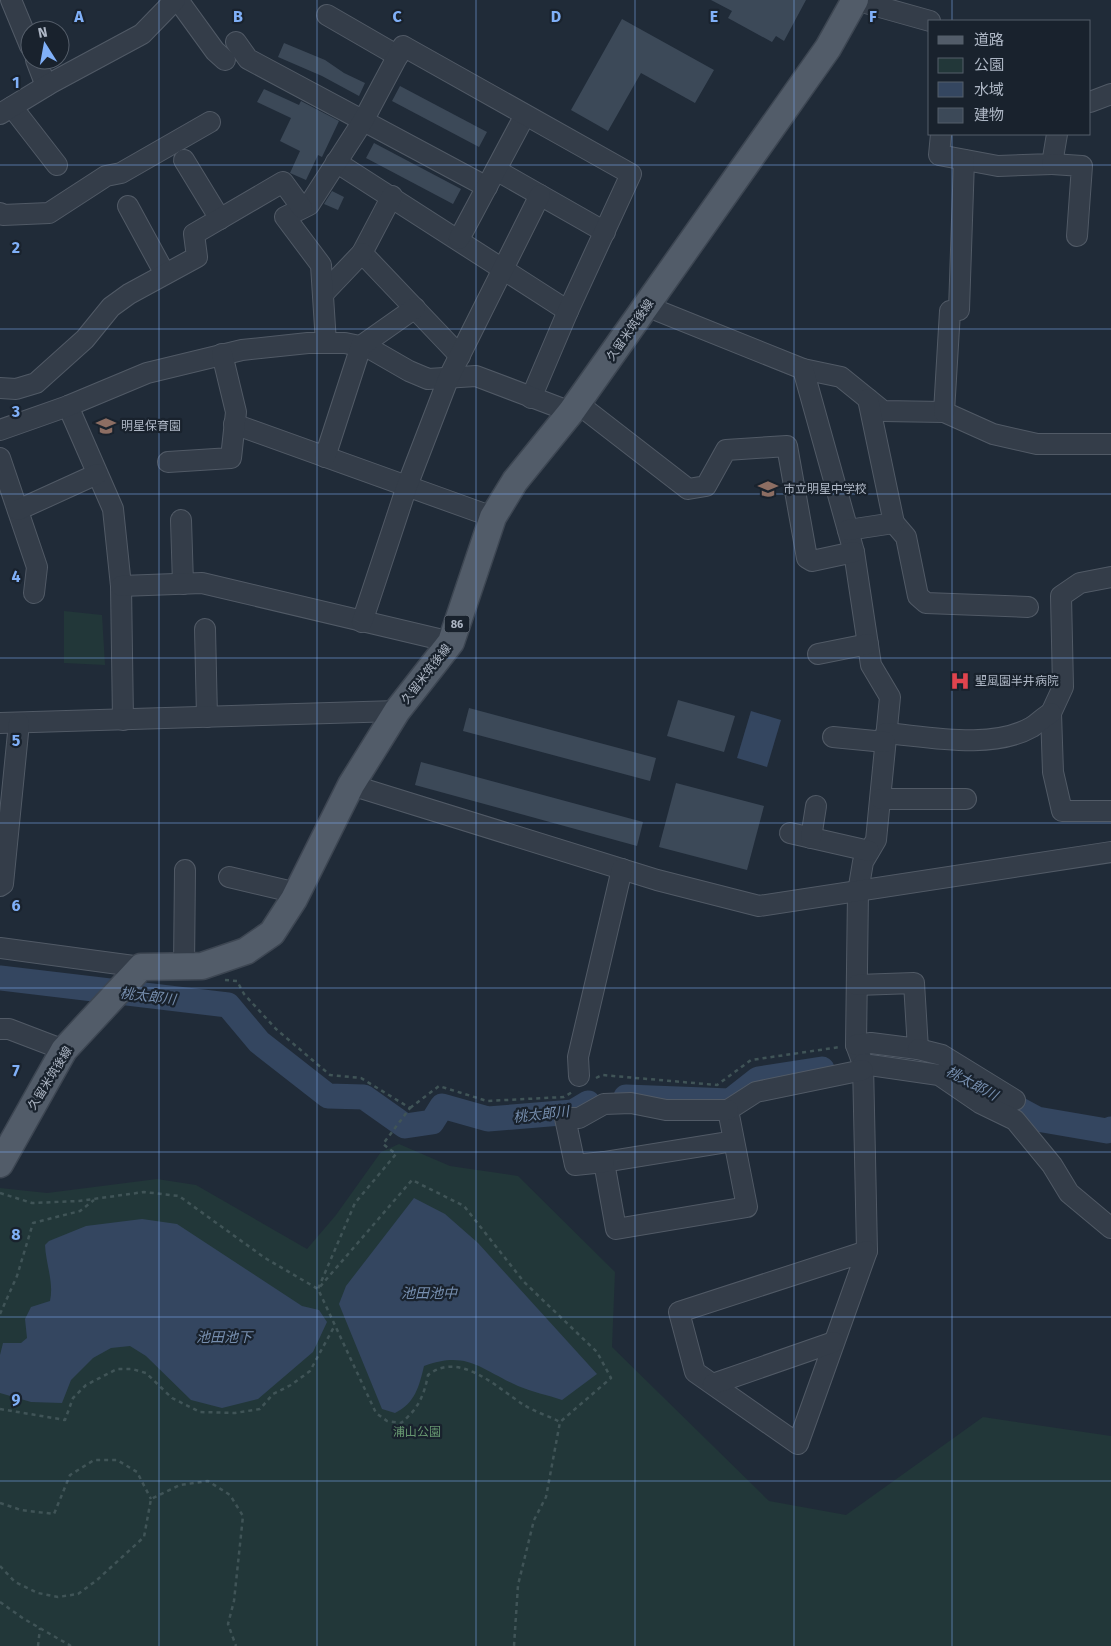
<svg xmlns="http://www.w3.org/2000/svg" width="1111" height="1646" font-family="'Fira Sans','Noto Sans JP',sans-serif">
<rect width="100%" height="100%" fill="#202b38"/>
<g fill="#223739">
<polygon points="64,611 102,615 105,665 64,663"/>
<polygon points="399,1144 450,1166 518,1176 615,1272 612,1347 769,1501 846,1515 983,1417 1111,1436 1111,1646 0,1646 0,1188 47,1193 157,1179 196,1185 307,1249 336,1215 381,1152"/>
</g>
<g fill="#344660">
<polygon points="751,711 781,720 767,767 737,758"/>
<path d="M414,1198L445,1214L478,1243L597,1374L562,1400C548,1395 532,1392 518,1386C481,1370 468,1350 424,1366C419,1387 415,1403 395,1413L382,1409L339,1304L346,1286Z"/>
<path d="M142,1219L177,1224L302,1306L319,1310L327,1322L313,1352L258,1399L222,1408L191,1400L146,1356L130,1346L111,1348L93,1358L71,1380L62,1403L31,1402L0,1393V1355L3,1343H21L27,1338L25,1319L31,1307L50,1301C54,1282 46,1265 45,1245L49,1241L86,1226Z"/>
</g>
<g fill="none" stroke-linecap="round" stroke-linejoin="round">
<g stroke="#344660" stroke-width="25">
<polyline points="0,978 228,1005 259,1042 328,1096 364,1097 405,1126 432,1122 442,1106 488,1119 573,1112 588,1103"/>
<polyline points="989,1093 1037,1119 1107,1131 1111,1129"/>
<polyline points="626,1097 730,1101 758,1079 822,1069"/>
</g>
</g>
<g fill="#3c4958">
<polygon points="711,0 806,0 784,41 776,36 772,42 728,18 732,11"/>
<polygon points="622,19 714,70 695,103 641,73 608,131 571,110"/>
<polygon points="284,43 325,60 344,73 365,83 359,96 322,76 278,57"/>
<polygon points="400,86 487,132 479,147 392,101"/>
<polygon points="264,89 299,105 301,101 339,121 322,157 318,155 306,180 290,173 300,151 280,141 291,118 257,102"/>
<polygon points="374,143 461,189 453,204 366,158"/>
<polygon points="332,191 344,197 338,210 324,204"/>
<polygon points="678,700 735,716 724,752 667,736"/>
<polygon points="469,708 656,758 650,781 463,731"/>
<polygon points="421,762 643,822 637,846 415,785"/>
<polygon points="676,783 764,806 747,870 659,847"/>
</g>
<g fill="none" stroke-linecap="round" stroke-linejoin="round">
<defs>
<g id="minor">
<polyline points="11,0 30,46"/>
<polyline points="178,0 215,51 225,60"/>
<polyline points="855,0 930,21"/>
<polyline points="327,15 398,56"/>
<polyline points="236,42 248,59 487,187"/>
<polyline points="36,60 46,86"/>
<polyline points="1090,102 1111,94"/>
<polyline points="12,107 57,165"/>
<polyline points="0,114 51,83 142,34 175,0"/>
<polyline points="941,134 939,155 998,166 1052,164 1057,134"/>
<polyline points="184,160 220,219"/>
<polyline points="336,162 568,311"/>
<polyline points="1052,164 1082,166 1077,236"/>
<polyline points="496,170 605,232"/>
<polyline points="392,196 362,253 460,356"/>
<polyline points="128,206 165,274"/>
<polyline points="0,213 3,215 49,213 106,176 121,173 210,122"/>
<polyline points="459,239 525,115"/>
<polyline points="323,294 362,253"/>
<polyline points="646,306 803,369 841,377 883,411 944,412 993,434 1037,444 1111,444"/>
<polyline points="326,343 321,265 285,217 309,205 363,121 403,46 631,174 568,311 531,398"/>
<polyline points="803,369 854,552 871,665 890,697 876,840 863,862 858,892 856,1045 863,1064 867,1251"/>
<polyline points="0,388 16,389 36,383 85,339 111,307 129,294 197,257 194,234 283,182 302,208"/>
<polyline points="577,403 688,489 706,486 726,450 787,446 807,558 812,561 854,552"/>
<polyline points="68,406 113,509 121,586 123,720"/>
<polyline points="944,412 950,311 959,310 964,160"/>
<polyline points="234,424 493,517"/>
<polyline points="0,430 68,406 147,373 242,350 308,343 345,343 369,348 409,371 428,379 476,376 571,412"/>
<polyline points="325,457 361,346 415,308"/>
<polyline points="0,458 37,567 34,593"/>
<polyline points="168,462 231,458 236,412 222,354"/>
<polyline points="18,510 97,474"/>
<polyline points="181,520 183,584"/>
<polyline points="894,523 906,537 918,596 926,603 1028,607"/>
<polyline points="848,530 894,523 868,399"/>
<polyline points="1111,577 1080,583 1061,596 1063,687 1051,713 1053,772 1062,811 1111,811"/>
<polyline points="121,586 202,583 451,642"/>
<polyline points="362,622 407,486 449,377 540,195"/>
<polyline points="205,629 207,717"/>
<polyline points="818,654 868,644"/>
<polyline points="0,723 397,711"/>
<path d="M886,733C930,737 992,750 1032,727C1038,723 1044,717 1051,713"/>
<polyline points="833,737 885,742"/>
<polyline points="351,785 657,880 759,906 1111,852"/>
<polyline points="881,799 966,799"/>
<polyline points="790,833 869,851"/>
<polyline points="811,838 816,806"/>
<polyline points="229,877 297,893"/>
<polyline points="0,886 3,884 19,723"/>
<polyline points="0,948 141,967"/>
<polyline points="184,966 185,870"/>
<polyline points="0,1029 9,1029 64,1050"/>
<polyline points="856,1045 871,1043 918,1049 914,983 857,985"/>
<polyline points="918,1049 942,1055 1015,1100"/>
<polyline points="863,1064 939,1075 980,1103 1015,1120 1052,1165 1069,1193 1111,1228"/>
<polyline points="579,1076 578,1057 622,869"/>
<polyline points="734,1141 604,1162 616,1229 747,1207 728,1110 756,1092 863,1070"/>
<polyline points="604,1162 575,1165 565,1118 579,1118 604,1104 631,1103 666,1110 728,1110"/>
<polygon points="867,1251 798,1444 695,1372 679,1312"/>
<polyline points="713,1384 834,1342"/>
</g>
<polyline id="major" points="0,1164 64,1050 141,967 202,966 246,951 272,933 294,899 351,785 397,711 451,642 493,517 515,481 571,412 646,306 828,48 855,0"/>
</defs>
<use href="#minor" stroke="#515a66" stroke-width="22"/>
<use href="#major" stroke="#3d4652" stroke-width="29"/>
<g stroke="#405457" stroke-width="2.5" stroke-dasharray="4 4" stroke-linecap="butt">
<path d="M225,980L237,981L244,994L276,1029L330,1075L361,1078L410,1108L383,1144L396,1154L355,1203L318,1289L376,1413L387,1421L401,1423C418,1409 424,1396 428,1375C460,1350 497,1388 524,1405C535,1412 549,1416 560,1422"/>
<polyline points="596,1078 602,1075 717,1085 751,1060 840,1047"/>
<polyline points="410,1108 439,1086 487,1101 564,1097 574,1091"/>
<polyline points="0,1193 32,1203 79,1201 144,1192 179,1196 265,1258 318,1289 412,1180 464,1206 524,1282 597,1352 611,1378 560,1422 546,1497 534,1520 518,1585 514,1646"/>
<polyline points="0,1314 17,1276 33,1223 80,1211 94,1200"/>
<polyline points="0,1409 65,1420 73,1398 86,1385 117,1369 132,1369 146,1373 172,1398 200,1412 235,1413 260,1409 273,1394 291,1385 310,1371 335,1325"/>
<polyline points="0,1503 21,1510 54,1514 70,1475 94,1460 117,1460 137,1472 151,1499"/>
<polyline points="0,1566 15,1582 38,1593 58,1597 78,1594 97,1580 144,1537 151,1499 180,1485 208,1481 230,1495 243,1516 234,1601 228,1624 236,1646"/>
<polyline points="0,1602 24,1619 71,1646"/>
<polyline points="38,1646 40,1628"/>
</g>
<use href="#minor" stroke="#343d49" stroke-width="20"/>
<use href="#major" stroke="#525c69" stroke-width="26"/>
</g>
<path fill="none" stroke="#80b0f8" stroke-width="1" stroke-opacity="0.55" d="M159,0V1646M317,0V1646M476,0V1646M635,0V1646M794,0V1646M952,0V21M952,134V1646M0,165H1111M0,329H1111M0,494H1111M0,658H1111M0,823H1111M0,988H1111M0,1152H1111M0,1317H1111M0,1481H1111"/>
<defs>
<symbol id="school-bare" viewBox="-9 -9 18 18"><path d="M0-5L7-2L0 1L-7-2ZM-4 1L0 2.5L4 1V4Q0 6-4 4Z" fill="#8d6e63" stroke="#19222d" stroke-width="2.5" paint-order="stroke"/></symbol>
<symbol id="hospital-bare" viewBox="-9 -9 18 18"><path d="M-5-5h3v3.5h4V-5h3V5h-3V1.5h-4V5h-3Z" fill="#e0444e" stroke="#19222d" stroke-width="2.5" paint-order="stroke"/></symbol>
</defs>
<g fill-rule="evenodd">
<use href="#school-bare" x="92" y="412" width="28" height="28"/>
<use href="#school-bare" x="754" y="475" width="28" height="28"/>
<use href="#hospital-bare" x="946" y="667" width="28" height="28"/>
</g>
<g text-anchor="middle" stroke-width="4.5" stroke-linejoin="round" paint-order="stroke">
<rect fill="#19222d" stroke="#818a97" stroke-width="1" x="444.5" y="615.5" width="25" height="17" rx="4"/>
<g font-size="11" font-weight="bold" fill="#aeb7c5">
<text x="457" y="628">86</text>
</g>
<g font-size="12" fill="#aeb7c5" stroke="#19222d">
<text transform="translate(630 330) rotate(-55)" y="4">久留米筑後線</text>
<text transform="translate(426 674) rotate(-52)" y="4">久留米筑後線</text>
<text transform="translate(50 1078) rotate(-58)" y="4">久留米筑後線</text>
</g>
<g font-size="12" fill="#aeb7c5" stroke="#19222d" text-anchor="start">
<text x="121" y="430">明星保育園</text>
<text x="783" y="493">市立明星中学校</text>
<text x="975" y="685">聖風園半井病院</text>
</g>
<g font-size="12" fill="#669670" stroke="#19222d">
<text x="417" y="1436">浦山公園</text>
</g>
<g font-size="14" font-style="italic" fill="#768eae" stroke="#19222d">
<text transform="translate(148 996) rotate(7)" y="5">桃太郎川</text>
<text transform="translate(972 1083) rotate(28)" y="5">桃太郎川</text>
<text transform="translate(541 1114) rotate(-6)" y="5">桃太郎川</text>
<text x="429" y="1298">池田池中</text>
<text x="224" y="1342">池田池下</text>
</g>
</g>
<g font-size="16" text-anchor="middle" font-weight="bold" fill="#80b0f8" stroke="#19222d" stroke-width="4.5" stroke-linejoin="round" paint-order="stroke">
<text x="79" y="22">A</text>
<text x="238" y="22">B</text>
<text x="397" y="22">C</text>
<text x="556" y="22">D</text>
<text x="714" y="22">E</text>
<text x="873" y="22">F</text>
<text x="16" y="88">1</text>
<text x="16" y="253">2</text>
<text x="16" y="417">3</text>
<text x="16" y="582">4</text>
<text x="16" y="746">5</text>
<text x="16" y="911">6</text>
<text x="16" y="1076">7</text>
<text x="16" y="1240">8</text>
<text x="16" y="1405">9</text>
</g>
<rect x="928" y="20" width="162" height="115" fill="#19222d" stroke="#555e6a"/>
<rect x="938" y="36" width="25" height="8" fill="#525c69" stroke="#555e6a"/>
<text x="974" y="45" font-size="15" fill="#aeb7c5">道路</text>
<rect x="938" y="58" width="25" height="15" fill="#223739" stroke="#555e6a"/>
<text x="974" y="70" font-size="15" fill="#aeb7c5">公園</text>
<rect x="938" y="82" width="25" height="15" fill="#344660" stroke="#555e6a"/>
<text x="974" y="95" font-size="15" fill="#aeb7c5">水域</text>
<rect x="938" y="108" width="25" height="15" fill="#3c4958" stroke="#555e6a"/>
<text x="974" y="120" font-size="15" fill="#aeb7c5">建物</text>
<g transform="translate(45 45) rotate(349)"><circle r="24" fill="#19222d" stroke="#555e6a"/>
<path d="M0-4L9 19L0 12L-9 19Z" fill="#80b0f8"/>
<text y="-8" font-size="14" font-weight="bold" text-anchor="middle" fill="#aeb7c5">N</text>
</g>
</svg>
